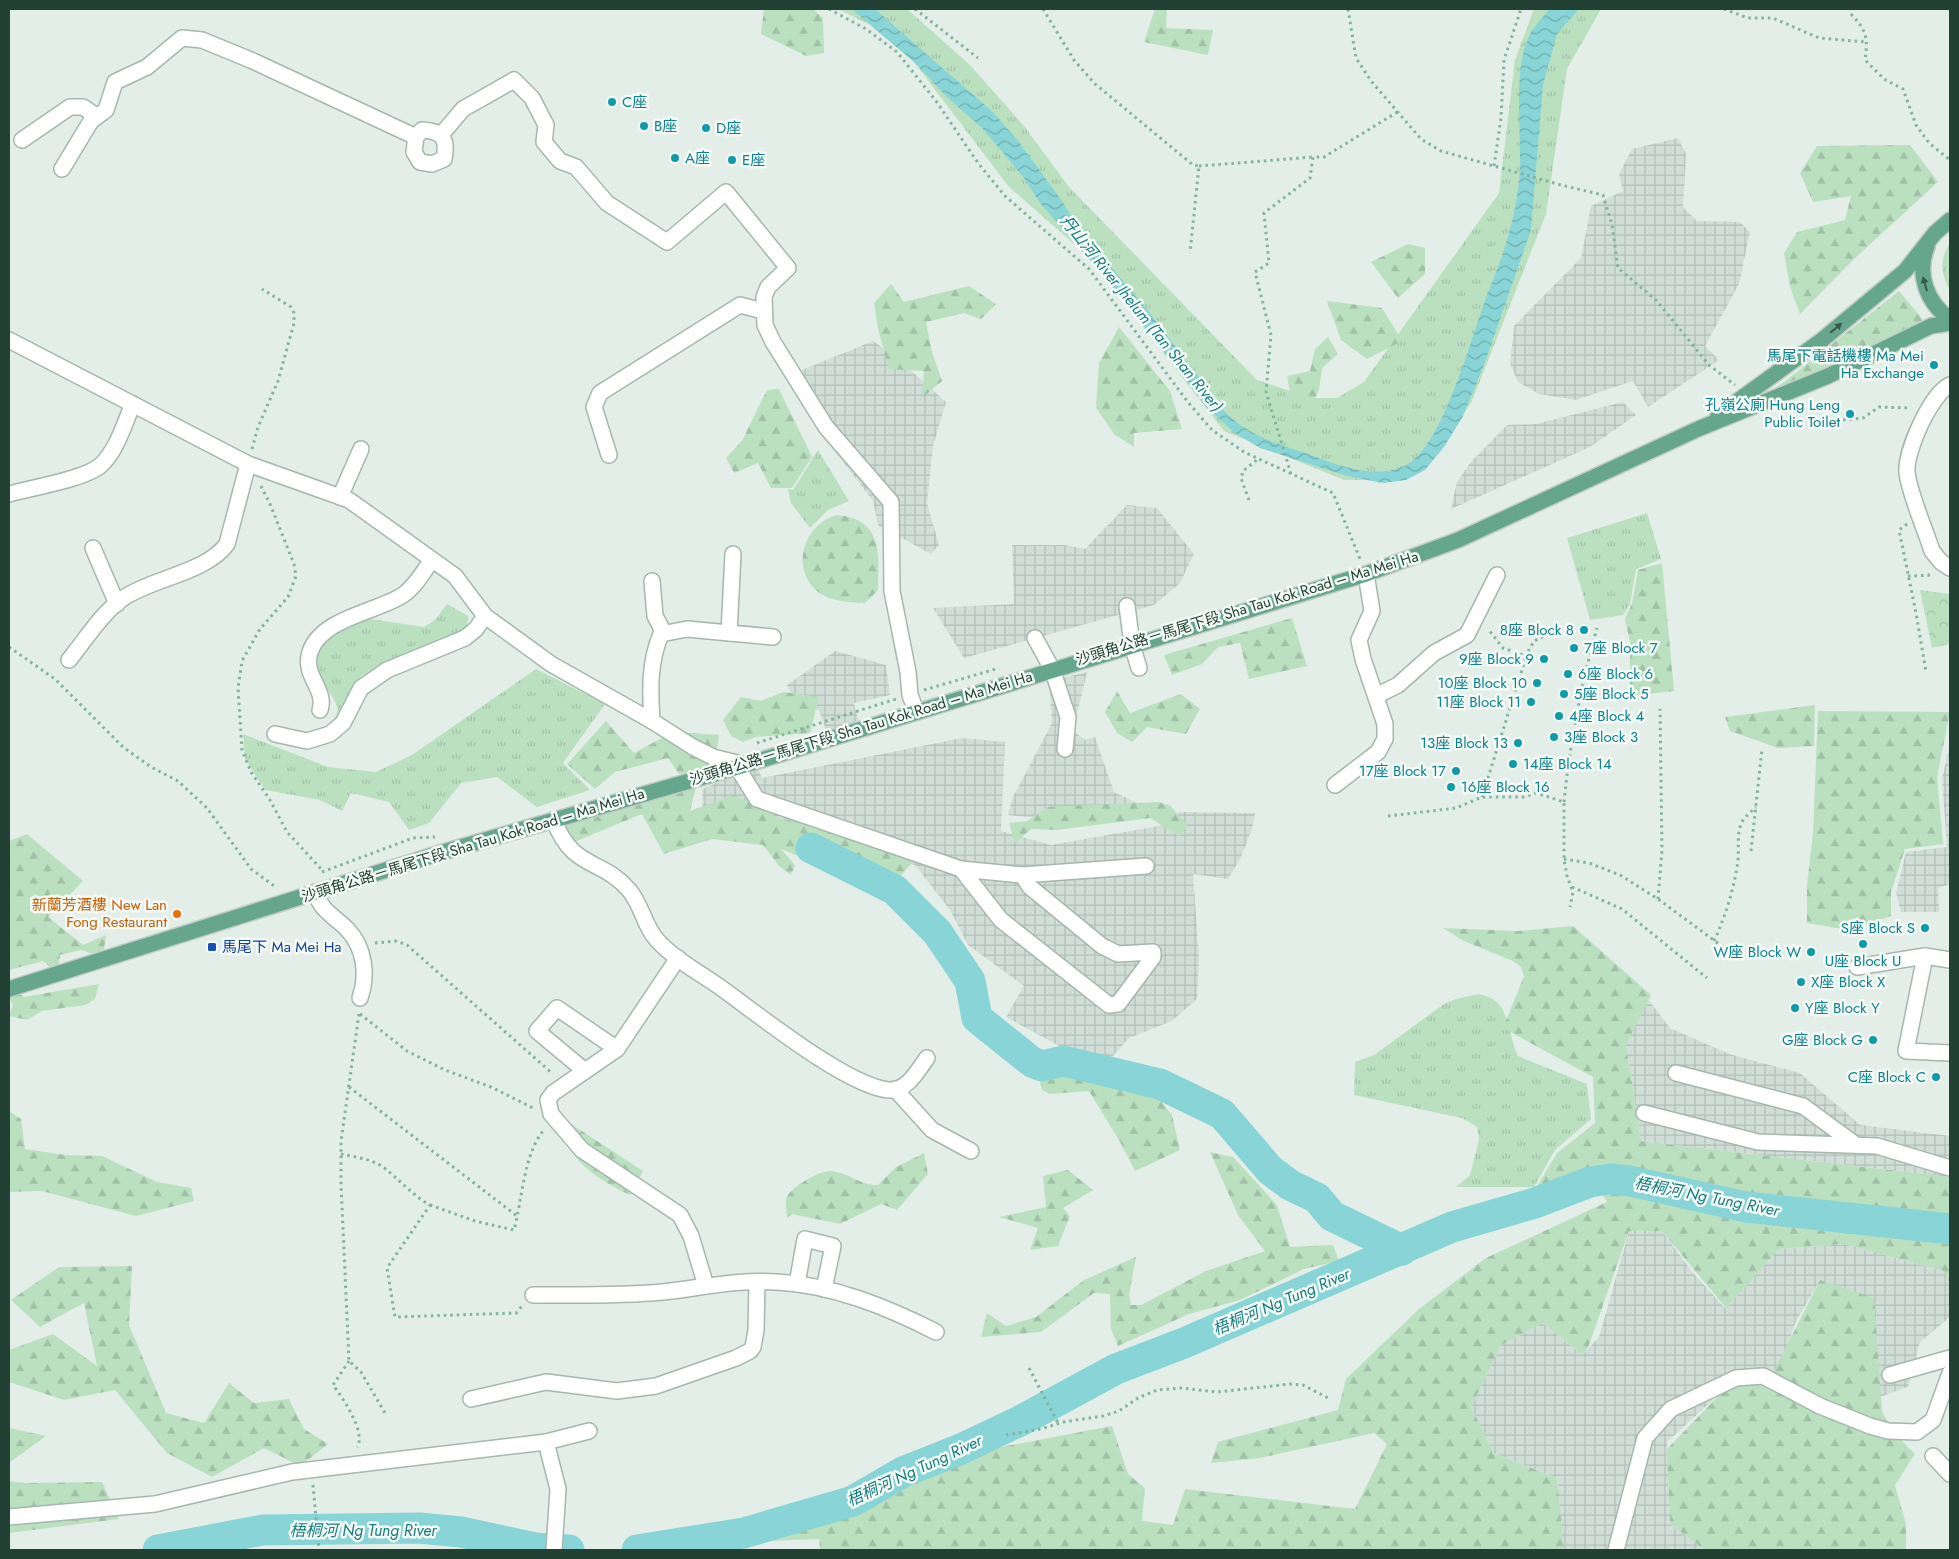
<svg xmlns="http://www.w3.org/2000/svg" width="1959" height="1559" font-family="Jost,'Noto Sans SC',sans-serif">
<defs>
<pattern id="industrial-grid" width="8" height="8" patternUnits="userSpaceOnUse" patternTransform="scale(1.25)"><rect width="8" height="8" fill="#d1ded7"/><path d="M0 4h8M4 0v8" fill="none" stroke="#b3c0b9"/></pattern>
<pattern id="grass-tufts" width="24" height="20" patternUnits="userSpaceOnUse" patternTransform="scale(1.25)"><rect width="24" height="20" fill="#bbe0c0"/><path d="M3 7l-1-3M5 7V3M7 7l1-3M15 17l-1-3M17 17v-4M19 17l1-3" fill="none" stroke="#a0c1a6"/></pattern>
<pattern id="forest-firs" width="22" height="20" patternUnits="userSpaceOnUse" patternTransform="scale(1.25)"><rect width="22" height="20" fill="#bbe0c0"/><path d="M5 1l3.5 6h-7zM16 11l3.5 6h-7z" fill="#a0c1a6"/></pattern>
<pattern id="park-crowns" width="20" height="18" patternUnits="userSpaceOnUse" patternTransform="scale(1.25)"><rect width="20" height="18" fill="#bbe0c0"/><path d="M2 6a3 3 0 1 1 6 0M12 15a3 3 0 1 1 6 0" fill="none" stroke="#a0c1a6"/></pattern>
<pattern id="water-waves" width="16" height="10" patternUnits="userSpaceOnUse" patternTransform="scale(1.25)"><rect width="16" height="10" fill="#88d4d6"/><path d="M0 5q4-4 8 0t8 0" fill="none" stroke="#6faeae"/></pattern>
</defs>
<rect width="100%" height="100%" fill="#e3eee8"/>
<g fill="url(#industrial-grid)">
<polygon points="1678,138 1686,154 1683,207 1697,221 1740,222 1750,232 1739,284 1705,346 1719,360 1648,407 1633,381 1576,400 1539,394 1518,382 1510,364 1514,326 1581,258 1591,206 1623,191 1619,174 1632,149"/>
<polygon points="873,341 897,358 946,402 933,446 927,503 939,545 931,554 878,525 873,501 831,446 826,427 797,372"/>
<polygon points="1623,402 1636,415 1590,447 1451,509 1457,482 1470,463 1507,425 1536,424"/>
<polygon points="1127,505 1157,508 1194,554 1180,583 1154,605 964,658 933,608 1014,604 1012,545 1065,545 1085,549"/>
<polygon points="835,651 886,665 890,695 854,703 860,729 829,738 819,710 800,711 787,685"/>
<polygon points="1087,672 1073,731 1085,740 1095,737 1114,792 1143,806 1084,823 1008,815 1012,799 1052,723 1049,681"/>
<polygon points="962,738 1005,742 1001,831 1051,845 1175,823 1178,812 1255,813 1252,829 1240,859 1228,879 1193,874 1199,958 1197,999 1172,1021 1129,1038 1112,1057 1076,1055 1006,1017 1024,986 968,945 950,910 915,865 703,817 702,789 757,766 762,778"/>
<polygon points="1950,743 1950,884 1938,888 1939,912 1901,912 1896,893 1906,852 1947,847 1942,779"/>
<polygon points="1648,999 1670,1028 1729,1054 1800,1073 1860,1125 1950,1136 1950,1177 1641,1141 1626,1045"/>
<polygon points="1629,1231 1662,1231 1694,1274 1725,1308 1779,1249 1844,1244 1944,1271 1950,1279 1950,1317 1920,1342 1908,1387 1877,1398 1820,1280 1795,1323 1788,1347 1768,1383 1729,1385 1667,1442 1670,1524 1705,1550 1563,1550 1557,1478 1494,1453 1471,1407 1501,1345 1543,1323 1582,1355 1599,1337"/>
</g>
<g fill="url(#grass-tufts)">
<polygon points="838,9 907,9 970,65 1024,126 1069,187 1257,380 1311,398 1337,398 1364,382 1499,193 1515,60 1534,9 1601,9 1567,69 1546,214 1472,401 1442,448 1398,480 1344,480 1224,431 1088,256 1009,187 914,62 870,25"/>
<path d="M1950,243V291C1941,275 1939,259 1950,243Z"/>
<polygon points="818,450 849,501 828,510 810,528 791,503 788,489 793,490"/>
<polygon points="1647,513 1661,559 1636,569 1630,604 1623,615 1590,620 1567,538"/>
<path d="M447,604L468,616L467,627L455,635L378,665L361,676L352,687L337,724L323,729C350,710 333,700 321,681C317,675 315,666 313,659L324,638L364,618L424,627L435,620Z"/>
<polygon points="536,669 605,704 563,763 590,790 537,807 497,777 461,783 429,823 409,830 389,802 351,793 342,811 320,800 265,790 245,759 243,734 328,767 376,772 412,755"/>
<path d="M1478,994C1512,999 1506,1031 1518,1056L1587,1084L1591,1119L1555,1150L1534,1187H1456L1470,1175L1479,1140L1477,1127L1462,1118L1354,1095L1355,1062L1374,1055L1444,1004L1456,999Z"/>
</g>
<g fill="url(#forest-firs)">
<polygon points="764,9 813,9 823,18 824,53 806,56 761,34"/>
<polygon points="1155,9 1167,9 1166,28 1213,30 1208,55 1144,42"/>
<polygon points="1910,145 1938,182 1854,259 1800,314 1790,287 1784,253 1797,232 1845,220 1851,196 1813,202 1800,173 1817,146"/>
<polygon points="1408,244 1425,248 1425,274 1398,298 1371,262"/>
<polygon points="891,284 904,302 969,286 996,304 981,319 964,313 926,322 932,352 942,381 922,398 924,371 889,369 878,329 874,303"/>
<polygon points="1899,291 1925,322 1765,395 1784,382"/>
<polygon points="1327,301 1382,308 1402,341 1367,359 1341,340"/>
<polygon points="1119,327 1170,391 1182,429 1134,433 1134,447 1115,435 1096,408 1099,363"/>
<polygon points="1328,337 1338,354 1322,368 1319,390 1313,403 1291,398 1287,376 1310,371 1315,349"/>
<polygon points="779,389 812,457 792,488 771,488 758,463 734,473 726,458 742,441 767,390"/>
<path d="M837,515C883,519 879,554 878,590L865,603C851,602 829,602 817,591C790,567 804,524 837,515Z"/>
<polygon points="1662,563 1674,691 1630,696 1630,642 1625,619 1632,603 1638,570"/>
<polygon points="1292,618 1307,666 1249,679 1240,643 1218,647 1202,664 1172,675 1164,655"/>
<polygon points="1117,691 1130,713 1181,694 1200,709 1186,734 1147,727 1132,742 1117,733 1105,712"/>
<polygon points="783,692 819,697 810,733 756,737 743,742 731,736 723,720 741,697 761,701"/>
<polygon points="1815,705 1814,746 1778,748 1730,731 1725,717"/>
<polygon points="1818,711 1950,712 1937,777 1943,844 1905,849 1891,892 1891,916 1848,930 1807,923 1807,885 1813,832"/>
<polygon points="606,721 634,753 673,732 719,735 714,767 679,774 668,758 615,772 595,789 567,764"/>
<polygon points="696,787 690,811 734,795 779,818 925,849 902,874 891,903 848,876 781,849 795,865 791,875 779,866 763,845 712,839 664,854 642,814 574,842 560,818"/>
<polygon points="1159,802 1171,806 1188,826 1179,836 1150,818 1056,830 1031,829 1015,843 1009,823 1027,821 1047,807"/>
<polygon points="27,834 83,881 48,917 83,945 106,935 103,957 81,950 60,955 57,973 43,961 9,970 9,841"/>
<polygon points="1573,926 1651,995 1626,1045 1641,1141 1950,1177 1950,1286 1944,1271 1844,1244 1779,1249 1726,1308 1662,1231 1629,1231 1588,1348 1582,1355 1543,1323 1501,1345 1471,1407 1494,1453 1557,1478 1564,1550 820,1550 819,1539 765,1541 759,1516 893,1483 1001,1447 1112,1426 1128,1474 1145,1488 1142,1521 1173,1525 1185,1489 1355,1509 1387,1444 1374,1433 1260,1458 1211,1463 1218,1442 1338,1410 1346,1379 1419,1309 1486,1258 1607,1202 1593,1178 1537,1186 1557,1153 1595,1123 1593,1077 1503,1028 1524,976 1521,967 1513,961 1464,941 1443,928 1517,931"/>
<polygon points="9,971 10,983 23,997 99,984 95,999 85,1005 42,1011 27,1020 9,1016 13,1005 9,997"/>
<polygon points="1054,1068 1079,1068 1083,1081 1155,1094 1172,1115 1180,1150 1135,1171 1119,1140 1089,1091 1050,1094 1042,1090 1037,1071"/>
<polygon points="9,1111 21,1119 25,1149 65,1155 102,1156 157,1182 191,1188 194,1201 136,1216 42,1191 9,1192"/>
<path d="M568,1122L643,1171L630,1195C599,1180 571,1163 560,1128L563,1124Z"/>
<polygon points="1210,1152 1233,1157 1277,1205 1290,1247 1333,1245 1339,1261 1304,1269 1240,1300 1189,1314 1118,1346 1111,1329 1110,1294 1094,1293 1041,1332 981,1337 987,1313 1006,1326 1036,1317 1084,1280 1136,1257 1129,1295 1131,1305 1141,1305 1206,1271 1265,1251 1238,1215"/>
<path d="M924,1153L928,1174L897,1210L881,1204L840,1224L792,1214L787,1218C787,1213 785,1204 786,1199C790,1187 819,1171 830,1171C848,1172 861,1186 878,1185L896,1167Z"/>
<polygon points="1068,1170 1093,1190 1063,1208 1070,1216 1058,1246 1030,1250 1038,1228 999,1217 1046,1207 1043,1176"/>
<polygon points="132,1266 129,1325 166,1413 204,1423 229,1383 254,1403 289,1399 304,1429 328,1444 300,1466 264,1448 212,1477 167,1453 115,1390 64,1400 9,1382 9,1350 53,1334 97,1366 84,1303 40,1327 11,1300 59,1267"/>
<polygon points="1820,1280 1874,1298 1882,1411 1893,1432 1915,1454 1895,1485 1906,1524 1906,1550 1705,1550 1670,1524 1667,1449 1729,1385 1768,1383"/>
<polygon points="9,1428 46,1436 9,1463"/>
<polygon points="9,1481 26,1483 102,1482 119,1519 9,1533"/>
</g>
<polygon fill="url(#park-crowns)" points="1920,590 1950,594 1950,644 1932,648"/>
<path fill="url(#water-waves)" d="M852,9H875L994,113L1019,142L1062,201L1079,229L1145,307L1226,413C1256,442 1287,445 1324,460C1350,469 1382,479 1408,464C1444,442 1471,338 1486,298C1500,263 1513,228 1518,190C1525,144 1510,78 1529,36C1534,26 1543,17 1550,9H1579L1557,34L1543,85L1531,230L1484,365L1462,418L1444,447L1425,470L1406,480L1383,483L1347,476L1260,448L1235,433L1207,408L1117,291L1040,203L1024,178L983,129L947,97L914,62Z"/>
<g fill="none" stroke-linecap="round" stroke-linejoin="round">
<g stroke="#88d4d6" stroke-width="31">
<polyline points="811,848 895,890 937,932 970,981 977,1018 1032,1062 1042,1066 1063,1061 1160,1084 1222,1114 1270,1170 1290,1185 1317,1198 1332,1216 1402,1250"/>
<polyline points="158,1550 263,1530 419,1528 461,1532 535,1548 569,1550"/>
<polyline points="637,1550 744,1533 853,1501 903,1472 961,1449 1020,1421 1116,1369 1184,1343 1452,1227 1535,1203 1590,1182 1611,1179 1630,1181 1746,1207 1950,1229"/>
</g>
<defs>
<g id="minor">
<polyline points="441,135 463,109 514,80 532,98 546,125 544,142 560,161 576,167 607,203 667,242 726,192 788,268 768,287 764,297 765,325 773,342 826,427 891,502 892,591 908,672 910,695 916,711"/>
<polyline points="22,140 70,107 83,107 96,116"/>
<path d="M62,169L91,121L106,110L115,82L147,67L182,38L202,40L253,61L416,137L414,152L420,162L432,164L444,159C448,139 443,131 422,130L416,137"/>
<polyline points="9,340 248,464 349,500 455,576 485,616 551,664 652,721 693,747 713,757 745,765"/>
<path d="M1950,385C1931,394 1905,451 1907,473C1910,495 1925,529 1932,551L1941,562L1950,568"/>
<polyline points="609,455 594,407 600,393 740,305 763,311"/>
<path d="M9,494C30,488 86,479 101,465C117,450 124,424 133,404"/>
<polyline points="340,497 361,449"/>
<polyline points="93,548 117,604"/>
<polyline points="652,581 655,616 664,633"/>
<polyline points="1127,606 1132,645 1139,668"/>
<polyline points="729,633 733,554"/>
<polyline points="1035,638 1052,669 1068,717 1065,749"/>
<path d="M69,660C86,639 103,611 125,597C154,578 207,572 227,544L248,464"/>
<polyline points="1376,696 1398,685 1434,653 1467,635 1497,575"/>
<path d="M320,710C327,689 302,676 310,652C321,618 377,612 403,595C415,587 423,572 432,560"/>
<path d="M652,721C650,691 649,662 661,634L687,629L773,637"/>
<polyline points="275,734 307,741 330,734 343,723 361,688 387,670 465,638 476,629 485,616"/>
<polyline points="737,767 757,799 961,869 1001,920 1109,1005 1118,1004 1153,957 1153,952 1118,954 1102,946 1030,887 1022,875 961,869"/>
<polyline points="1335,785 1378,752 1385,739 1385,724 1363,659 1359,640 1372,611 1366,574"/>
<path d="M554,820C572,870 602,858 629,890C642,905 644,926 657,940C675,960 702,974 724,990C760,1016 846,1085 888,1090C907,1092 918,1070 927,1058"/>
<polyline points="1022,875 1146,866"/>
<path d="M315,892C322,912 333,915 347,929C365,948 368,975 360,998"/>
<polyline points="1925,956 1906,1051 1950,1053"/>
<polyline points="678,958 617,1049 553,1093 548,1100 551,1114 582,1150 680,1215 691,1236 706,1286"/>
<polyline points="1857,967 1925,956 1950,960"/>
<polyline points="585,1071 537,1031 557,1008 617,1049"/>
<polyline points="1676,1073 1803,1106 1856,1145"/>
<polyline points="895,1089 932,1130 971,1151"/>
<polyline points="1644,1113 1758,1142 1877,1146 1950,1168"/>
<polyline points="797,1284 805,1239 833,1246 824,1289"/>
<path d="M533,1295C577,1295 620,1296 663,1292C700,1288 739,1279 777,1282C833,1285 887,1307 936,1332"/>
<polyline points="1890,1375 1950,1358"/>
<polyline points="471,1399 546,1382 617,1391 656,1386 736,1358 750,1351 753,1347 756,1330 757,1282"/>
<polyline points="546,1442 558,1489 554,1550"/>
<polyline points="1933,1456 1950,1474"/>
<polyline points="9,1517 155,1504 292,1472 546,1442 589,1431"/>
<polyline points="1616,1550 1645,1438 1671,1409 1736,1378 1763,1376 1820,1406 1870,1426 1888,1431 1917,1432 1933,1420 1950,1373"/>
</g>
<g id="major">
<path d="M1927,247C1916,274 1927,303 1950,319"/>
<polyline points="1718,415 1822,340 1905,271 1935,233 1950,220"/>
<polyline points="9,989 440,853 745,765 1366,574 1458,540 1698,429 1828,376 1931,326 1950,323"/>
</g>
</defs>
<use href="#minor" stroke="#a5b7ae" stroke-width="18"/>
<use href="#major" stroke="#c1cac6" stroke-width="18"/>
<g stroke="#82b39e" stroke-width="3" stroke-dasharray="2.5 4" stroke-linecap="butt">
<polyline points="829,9 866,29 897,52 936,101 978,163 1005,196 1089,269 1187,401 1212,430 1244,452 1333,493 1360,559"/>
<polyline points="915,9 978,58"/>
<polyline points="1043,9 1074,60 1094,83 1193,165 1199,166 1190,253"/>
<polyline points="1348,9 1356,58 1371,81 1421,139 1441,151 1561,185 1603,195 1612,225 1618,268 1657,301 1709,365 1735,385"/>
<polyline points="1724,9 1748,18 1773,18 1819,38 1867,42"/>
<path d="M1851,14C1867,31 1868,38 1865,60L1884,79L1903,89L1916,125L1929,143L1950,160"/>
<polyline points="1199,166 1313,157"/>
<polyline points="1494,166 1501,118 1504,60 1521,9"/>
<polyline points="1843,420 1863,418 1879,407 1911,408"/>
<polyline points="252,449 258,427 278,381 294,323 294,313 291,307 262,289"/>
<polyline points="1291,474 1266,392 1271,335 1255,272 1269,263 1264,213 1310,178 1313,157 1324,157 1399,111"/>
<polyline points="261,486 270,504 294,564 296,576 288,597 260,629 242,661 238,688 242,750 251,772 270,800 287,832 323,871"/>
<polyline points="1249,500 1241,478 1243,471 1258,459"/>
<polyline points="1907,524 1899,530 1916,613 1926,672"/>
<polyline points="1908,576 1933,575"/>
<polyline points="9,647 55,679 123,747 151,767 178,781 207,808 251,869 277,888"/>
<polyline points="1525,657 1534,641 1560,629"/>
<polyline points="924,690 999,668"/>
<polyline points="757,743 896,699"/>
<polyline points="1482,797 1525,660 1523,655 1503,648 1488,629"/>
<path d="M1564,802C1570,742 1581,686 1597,628"/>
<polyline points="1388,816 1456,808 1482,797 1523,797 1536,793 1564,802 1564,859 1567,876 1573,892 1570,907"/>
<polyline points="1751,851 1762,749"/>
<polyline points="1564,859 1589,863 1620,875 1658,899 1734,955"/>
<polyline points="322,872 413,838 435,837"/>
<polyline points="1572,887 1622,909 1707,978"/>
<polyline points="1658,899 1662,850 1660,709"/>
<path d="M1714,941C1725,917 1733,892 1737,867C1740,853 1736,837 1741,824C1744,817 1751,812 1756,807"/>
<polyline points="375,943 396,941 407,945 553,1074"/>
<polyline points="359,1014 341,1141 341,1184 349,1361 361,1372 385,1413"/>
<polyline points="360,1014 407,1051 445,1070 491,1087 533,1108"/>
<polyline points="349,1087 517,1216"/>
<path d="M341,1154C355,1157 371,1159 383,1167C399,1179 412,1195 430,1205L387,1268L395,1317L516,1313L522,1306"/>
<path d="M430,1205L475,1221L514,1230C522,1201 524,1152 544,1130"/>
<path d="M349,1361L333,1385C342,1397 367,1433 357,1447"/>
<polyline points="1029,1368 1058,1423"/>
<polyline points="1006,1435 1041,1429 1063,1422 1103,1416 1119,1411 1138,1398 1157,1390 1181,1388 1217,1392 1290,1384 1303,1385 1330,1399"/>
<polyline points="313,1485 319,1550"/>
</g>
<use href="#minor" stroke="#fff" stroke-width="15"/>
<use href="#major" stroke="#65a68d" stroke-width="15"/>
</g>
<defs><path id="oneway-solid" d="M-6-.8H1V-3.2L6.5 0L1 3.2V.8H-6Z" transform="scale(1.25)"/></defs>
<g fill="#335a4a">
<use href="#oneway-solid" transform="translate(1925 284) rotate(-105)"/>
<use href="#oneway-solid" transform="translate(1836 328) rotate(-40)"/>
</g>
<g fill="#0f9aa8" stroke="#f4faf6" stroke-width="2">
<circle cx="612" cy="102" r="5"/>
<circle cx="644" cy="126" r="5"/>
<circle cx="706" cy="128" r="5"/>
<circle cx="675" cy="158" r="5"/>
<circle cx="732" cy="160" r="5"/>
<circle cx="1934" cy="365" r="5"/>
<circle cx="1850" cy="414" r="5"/>
<circle cx="1584" cy="630" r="5"/>
<circle cx="1574" cy="648" r="5"/>
<circle cx="1544" cy="659" r="5"/>
<circle cx="1568" cy="674" r="5"/>
<circle cx="1537" cy="683" r="5"/>
<circle cx="1564" cy="694" r="5"/>
<circle cx="1531" cy="702" r="5"/>
<circle cx="1559" cy="716" r="5"/>
<circle cx="1554" cy="737" r="5"/>
<circle cx="1518" cy="743" r="5"/>
<circle cx="1513" cy="764" r="5"/>
<circle cx="1456" cy="771" r="5"/>
<circle cx="1451" cy="787" r="5"/>
<circle cx="1925" cy="928" r="5"/>
<circle cx="1863" cy="944" r="5"/>
<circle cx="1811" cy="952" r="5"/>
<circle cx="1801" cy="982" r="5"/>
<circle cx="1795" cy="1008" r="5"/>
<circle cx="1873" cy="1040" r="5"/>
<circle cx="1936" cy="1077" r="5"/>
</g>
<circle fill="#e8710a" stroke="#f4faf6" stroke-width="2" cx="177" cy="914" r="5"/>
<rect fill="#1a4fb4" stroke="#f4faf6" stroke-width="2" x="207" y="942" width="10" height="10" rx="2.5"/>
<g text-anchor="middle" stroke-width="5" stroke-linejoin="round" paint-order="stroke">
<g font-size="15" fill="#0d838f" stroke="#f4faf6" text-anchor="start">
<text x="622" y="107">C座</text>
<text x="654" y="131">B座</text>
<text x="716" y="133">D座</text>
<text x="685" y="163">A座</text>
<text x="742" y="165">E座</text>
<text x="1924" y="361" text-anchor="end">馬尾下電話機樓 Ma Mei<tspan x="1924" dy="17">Ha Exchange</tspan></text>
<text x="1840" y="410" text-anchor="end">孔嶺公廁 Hung Leng<tspan x="1840" dy="17">Public Toilet</tspan></text>
<text x="1574" y="635" text-anchor="end">8座 Block 8</text>
<text x="1584" y="653">7座 Block 7</text>
<text x="1534" y="664" text-anchor="end">9座 Block 9</text>
<text x="1578" y="679">6座 Block 6</text>
<text x="1527" y="688" text-anchor="end">10座 Block 10</text>
<text x="1574" y="699">5座 Block 5</text>
<text x="1521" y="707" text-anchor="end">11座 Block 11</text>
<text x="1569" y="721">4座 Block 4</text>
<text x="1564" y="742">3座 Block 3</text>
<text x="1508" y="748" text-anchor="end">13座 Block 13</text>
<text x="1523" y="769">14座 Block 14</text>
<text x="1446" y="776" text-anchor="end">17座 Block 17</text>
<text x="1461" y="792">16座 Block 16</text>
<text x="1915" y="933" text-anchor="end">S座 Block S</text>
<text x="1801" y="957" text-anchor="end">W座 Block W</text>
<text x="1863" y="966" text-anchor="middle">U座 Block U</text>
<text x="1811" y="987">X座 Block X</text>
<text x="1805" y="1013">Y座 Block Y</text>
<text x="1863" y="1045" text-anchor="end">G座 Block G</text>
<text x="1926" y="1082" text-anchor="end">C座 Block C</text>
</g>
<g font-size="15" fill="#224134" stroke="#f4faf6">
<text transform="translate(1247 608) rotate(-17)" y="5">沙頭角公路－馬尾下段 Sha Tau Kok Road – Ma Mei Ha</text>
<text transform="translate(861 728) rotate(-17)" y="5">沙頭角公路－馬尾下段 Sha Tau Kok Road – Ma Mei Ha</text>
<text transform="translate(473 845) rotate(-17)" y="5">沙頭角公路－馬尾下段 Sha Tau Kok Road – Ma Mei Ha</text>
</g>
<g font-size="15" fill="#c56008" stroke="#f4faf6" text-anchor="end">
<text x="167" y="910">新蘭芳酒樓 New Lan<tspan x="167" dy="17">Fong Restaurant</tspan></text>
</g>
<g font-size="15" fill="#164399" stroke="#f4faf6" text-anchor="start">
<text x="222" y="952">馬尾下 Ma Mei Ha</text>
</g>
<g font-size="16" font-style="italic" fill="#177d81" stroke="#f4faf6">
<text transform="translate(1142 313) rotate(51)" y="6">丹山河 River Jhelum (Tan Shan River)</text>
<text transform="translate(1707 1196) rotate(11)" y="6">梧桐河 Ng Tung River</text>
<text transform="translate(1281 1301) rotate(-23)" y="6">梧桐河 Ng Tung River</text>
<text transform="translate(914 1470) rotate(-25)" y="6">梧桐河 Ng Tung River</text>
<text x="363" y="1536">梧桐河 Ng Tung River</text>
</g>
</g>
<rect width="1959" height="1559" fill="none" stroke="#224134" stroke-width="20"/>
</svg>
